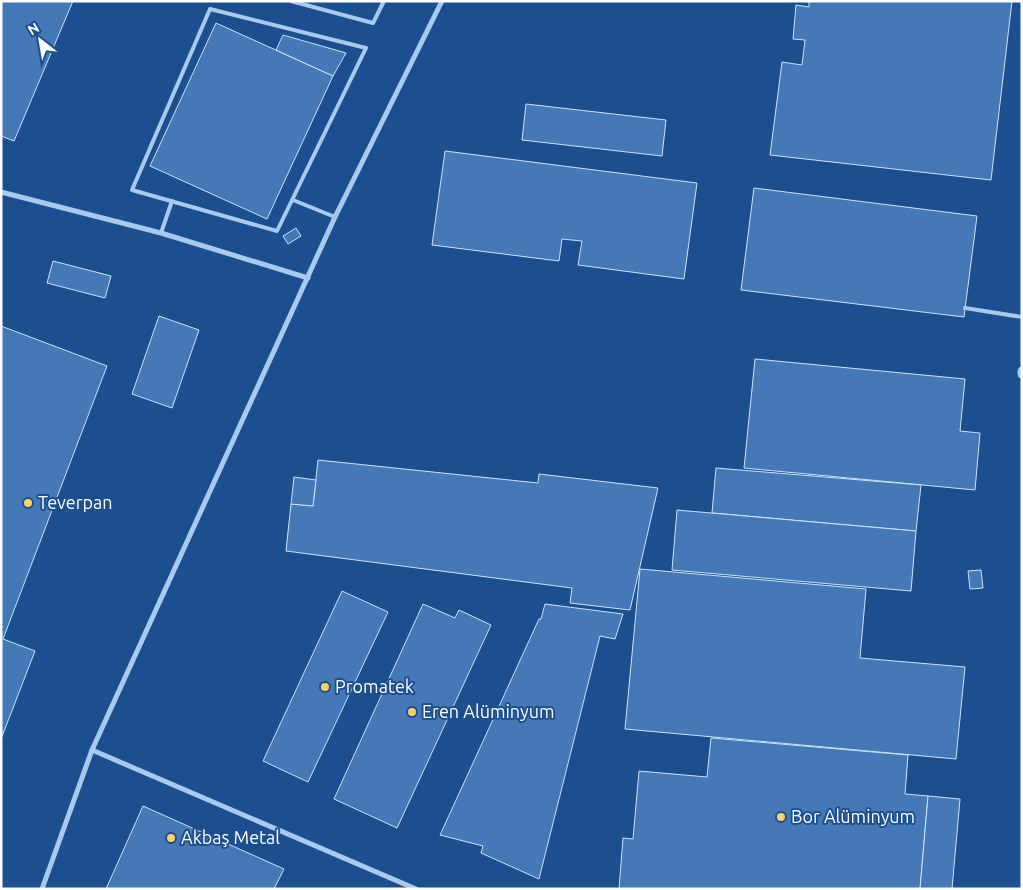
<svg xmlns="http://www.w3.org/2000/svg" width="1023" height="890" font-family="Ubuntu,sans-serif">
<rect width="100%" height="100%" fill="#1b4f8f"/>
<g fill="#4478b7" stroke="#cfe3fa">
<polygon points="1,1 73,1 14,141 1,136"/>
<polygon points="809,1 1012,1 991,180 770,155 782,62 802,65 805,40 793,39 796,5 809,7"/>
<polygon points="216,23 333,76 267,219 150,166"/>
<polygon points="283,35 346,53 333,76 276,50"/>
<polygon points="526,104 666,120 662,156 522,140"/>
<polygon points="445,151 697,183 684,279 578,265 582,241 562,239 559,261 432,245"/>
<polygon points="754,188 977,216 964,317 741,290"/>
<polygon points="296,228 301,236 288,244 283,236"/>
<polygon points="53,261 111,276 105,298 47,283"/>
<polygon points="159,316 199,330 172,408 132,394"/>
<polygon points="1,326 107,366 3,639 35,651 1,739"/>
<polygon points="755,359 965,379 960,431 980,433 975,490 744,468"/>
<polygon points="318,460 538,483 539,474 658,488 630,610 570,603 572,588 286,551 291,504 313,506"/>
<polygon points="716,468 921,485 916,531 712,513"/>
<polygon points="294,477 316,480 313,506 291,504"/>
<polygon points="677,510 916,531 911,591 672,570"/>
<polygon points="640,569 866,589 860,658 965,667 956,759 625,729"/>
<polygon points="981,570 983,588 970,589 968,571"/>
<polygon points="342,591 388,612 308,782 263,761"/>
<polygon points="423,604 455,618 459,610 491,625 397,828 334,799"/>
<polygon points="545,604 623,614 615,639 600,636 539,879 481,853 483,846 440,835 539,619 541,619"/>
<polygon points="711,738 908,755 905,794 928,796 920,889 619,889 623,838 633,839 639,771 707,777"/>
<polygon points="928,796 960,799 952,889 920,889"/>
<polygon points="143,806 284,869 274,889 106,889"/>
</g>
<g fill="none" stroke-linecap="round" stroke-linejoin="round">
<g stroke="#a9c9ee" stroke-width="4">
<polyline points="291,1 373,23 384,1"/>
<polygon points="210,9 366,48 277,231 132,190"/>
<polyline points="293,200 335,217"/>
<polyline points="161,233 172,201"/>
<polyline points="965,308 1022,317"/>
</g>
<g stroke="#a9c9ee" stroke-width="5">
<polyline points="1,192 161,233 308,278"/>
<polyline points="92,750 416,889"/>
<polyline points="42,889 92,750 335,217 442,1"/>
</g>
<polyline stroke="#a9c9ee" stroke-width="9" points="1022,371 1022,374"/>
</g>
<g fill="#ffd166" stroke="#1b4f8f" stroke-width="2">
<circle cx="28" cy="503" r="5"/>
<circle cx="325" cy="687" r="5"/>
<circle cx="412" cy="712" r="5"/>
<circle cx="781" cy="817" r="5"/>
<circle cx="171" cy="838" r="5"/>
</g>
<g text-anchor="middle" stroke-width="4" stroke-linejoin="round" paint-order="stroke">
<g font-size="18" fill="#fff" stroke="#1b4f8f" text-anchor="start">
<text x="38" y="509">Teverpan</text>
<text x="335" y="693">Promatek</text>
<text x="422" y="718">Eren Alüminyum</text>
<text x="791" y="823">Bor Alüminyum</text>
<text x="181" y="844">Akbaş Metal</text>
</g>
</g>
<rect width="1023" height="890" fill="none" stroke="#ffffff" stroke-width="5"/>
<g transform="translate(40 40) rotate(329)" stroke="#1b4f8f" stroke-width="4" paint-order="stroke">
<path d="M0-4L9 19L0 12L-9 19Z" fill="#ffffff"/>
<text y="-8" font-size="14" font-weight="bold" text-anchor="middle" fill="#ffffff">N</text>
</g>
</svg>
